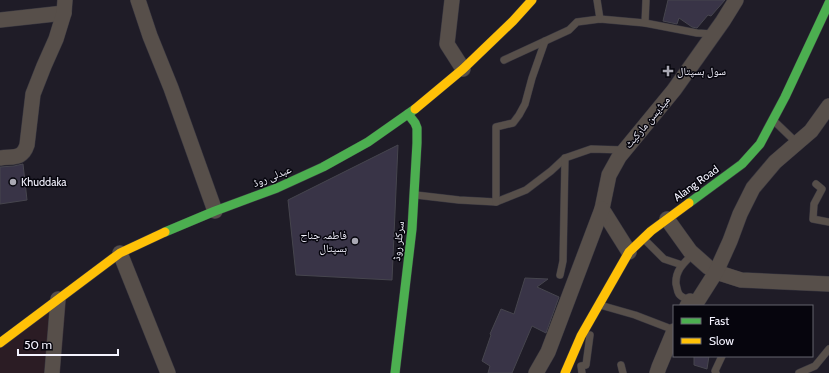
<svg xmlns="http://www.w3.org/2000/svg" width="829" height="373" font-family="Cabin,'Noto Naskh Arabic',sans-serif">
<rect width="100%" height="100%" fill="#1f1c27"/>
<polygon fill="#2b1c24" points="67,293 60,373 0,373 0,340"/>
<g fill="#393447" stroke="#46454e">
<polygon points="668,0 725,0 711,16 708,15 697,28 692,27 679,18 677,24 663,21"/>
<polygon points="398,145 392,280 296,275 288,200"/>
<polygon points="23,164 27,200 0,204 0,167 14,166"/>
<polygon points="525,278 548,279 537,287 559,297 546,333 532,326 512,373 488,373 490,366 482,361 491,335 490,334 501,309 514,314"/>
<polygon points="694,356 709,356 707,369 694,365"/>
</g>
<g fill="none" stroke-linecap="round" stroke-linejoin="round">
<defs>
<g id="lane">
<polyline points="597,0 600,19"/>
<polyline points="645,23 646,0"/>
<polyline points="504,60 569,30 577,22 600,19 645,23 697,33 714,34"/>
<polyline points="774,121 797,143"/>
<polyline points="816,184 822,189 814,204 813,219 829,222"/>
<polyline points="416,195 459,200 496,202 526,190 551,171 565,158 591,149 624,150"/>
<polyline points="496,202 496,127 513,123 519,115 525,104 532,78 545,41"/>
<polyline points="645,240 664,259 682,265"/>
<polyline points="560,275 563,261 565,158"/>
<path d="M690,301C686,299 681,297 679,294C677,291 677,287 676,284C675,270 684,263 693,254"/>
<polyline points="600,305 635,315 674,330"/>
<polyline points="621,365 623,373"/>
<polyline points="582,373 581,366 586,365 590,335"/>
<polyline points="716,373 715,371 722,356"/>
<polyline points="799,373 815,366 829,349"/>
</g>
<g id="street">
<polyline points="138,0 150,36 171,88 215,211"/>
<polyline points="452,0 447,44 463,69"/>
<polyline points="0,20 64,13"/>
<path d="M0,158C13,156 22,160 27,145L33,94L44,66L56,39L64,13L65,0"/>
<polyline points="667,219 690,251 708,267 716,272 741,280 829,284"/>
<polyline points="629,252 602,209 609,175 619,157 674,90 723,21 736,0"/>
<polyline points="120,253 168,373"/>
<polyline points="687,306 690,301 695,305 716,272 730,241 740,214 753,188 775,162 811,131 829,106"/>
<polyline points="52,373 58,299"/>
<polyline points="536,373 548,352 602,209"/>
<polyline points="657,373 659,367 674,331"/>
</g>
<g id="fast">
<polyline points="689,203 742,164 760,144 785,97 829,3"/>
<polyline points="165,232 215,211 277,188 323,167 368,142 415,109"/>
<polyline points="395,373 412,229 417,143 417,128 415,123 408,114"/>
</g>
<g id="slow">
<polyline points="415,109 463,69 513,21 532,0"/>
<polyline points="0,343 120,253 165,232"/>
<polyline points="565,373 581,336 629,252 651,231 689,203"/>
</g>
</defs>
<use href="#lane" stroke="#393740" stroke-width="8"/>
<use href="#street" stroke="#393740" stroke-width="16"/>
<use href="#fast" stroke="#393740" stroke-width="10"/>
<use href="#slow" stroke="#393740" stroke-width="10"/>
<use href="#lane" stroke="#574f4a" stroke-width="7"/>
<use href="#street" stroke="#574f4a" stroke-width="15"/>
<use href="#fast" stroke="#4caf50" stroke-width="9"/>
<use href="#slow" stroke="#ffc107" stroke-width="9"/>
</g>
<g fill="#a9a8b3" stroke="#06050d" stroke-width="1.5">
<path d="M666 65h4v4h4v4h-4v4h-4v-4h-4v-4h4z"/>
<circle cx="13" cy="182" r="4"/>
<circle cx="355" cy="241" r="4"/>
</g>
<g text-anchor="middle" stroke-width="3" stroke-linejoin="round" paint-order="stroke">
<g font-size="11" fill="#f4f3ff" stroke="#06050d" text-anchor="start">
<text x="677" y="75">سول ہسپتال</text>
<text x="21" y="186">Khuddaka</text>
<text x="347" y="239" text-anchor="end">فاطمہ جناح<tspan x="347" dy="13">ہسپتال</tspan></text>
</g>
<g font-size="11" fill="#f4f3ff" stroke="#06050d">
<text transform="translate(647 122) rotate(-50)" y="4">میڈیسن مارکیٹ</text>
<text transform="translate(272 176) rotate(-22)" y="4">عبدلی روڈ</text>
<text transform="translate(696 183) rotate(-36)" y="4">Alang Road</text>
<text transform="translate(398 241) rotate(-84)" y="4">سرکلر روڈ</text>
</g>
</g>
<rect x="673" y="305" width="140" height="52" fill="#06050d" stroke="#65646e"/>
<rect x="681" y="318" width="20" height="6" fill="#4caf50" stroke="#65646e"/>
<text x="709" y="325" font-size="12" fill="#f4f3ff">Fast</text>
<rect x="681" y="338" width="20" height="6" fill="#ffc107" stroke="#65646e"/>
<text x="709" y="345" font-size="12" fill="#f4f3ff">Slow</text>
<path d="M18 349v6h100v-6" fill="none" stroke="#f4f3ff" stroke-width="2"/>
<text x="24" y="349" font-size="12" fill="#f4f3ff" stroke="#06050d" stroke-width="3" paint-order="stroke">50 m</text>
</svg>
